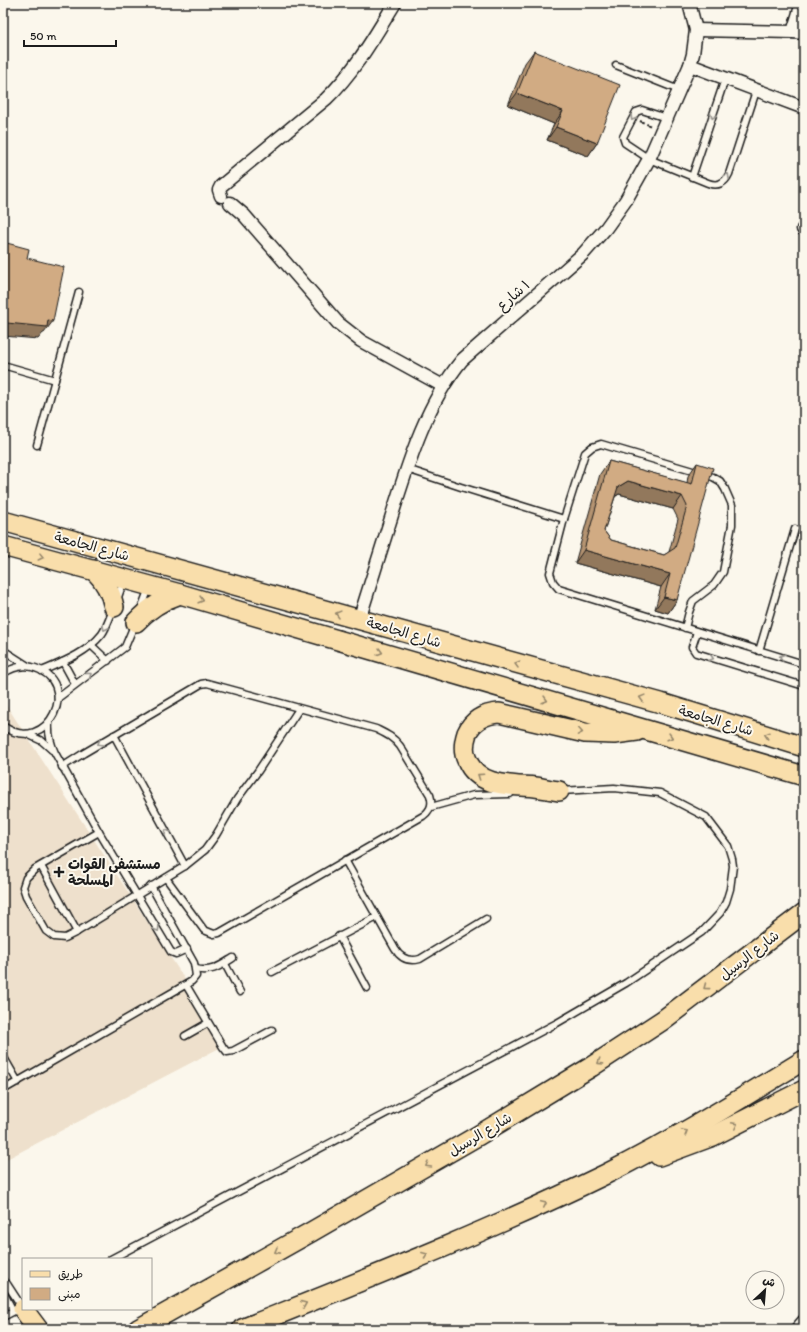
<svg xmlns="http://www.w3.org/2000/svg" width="807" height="1332" font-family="Itim,'Playpen Sans Arabic',sans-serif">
<rect width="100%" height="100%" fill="#fbf7ec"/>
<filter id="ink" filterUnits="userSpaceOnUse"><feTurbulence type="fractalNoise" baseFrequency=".025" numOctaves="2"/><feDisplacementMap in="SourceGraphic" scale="8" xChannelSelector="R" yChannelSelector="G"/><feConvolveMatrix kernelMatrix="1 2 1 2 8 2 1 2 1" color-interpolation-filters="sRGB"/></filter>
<g filter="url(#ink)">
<polygon fill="#eee0cc" points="3,700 227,1044 3,1161"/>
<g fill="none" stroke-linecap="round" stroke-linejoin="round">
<defs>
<g id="service">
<polyline points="616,65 679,90"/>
<path d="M666,118L642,110L636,112L623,137L625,143L649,159L708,183C718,187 725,183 729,174L756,91"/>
<polyline points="692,177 725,79"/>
<polyline points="3,365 55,380"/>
<polyline points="37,445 79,292"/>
<polyline points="407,469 461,487 564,519"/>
<polyline points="117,600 124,580"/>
<polyline points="141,609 149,588"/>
<polyline points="685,628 689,612 693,601 714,585 723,572 732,525 732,505 725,489 720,481 713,477 601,444 592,447 585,453 564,519 550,573 553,582 559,589 804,664"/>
<polyline points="697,632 692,647 696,653 804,686"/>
<polyline points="91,645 108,661"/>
<polyline points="3,650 28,666"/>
<polyline points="759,651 795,529"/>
<polyline points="63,662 75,684"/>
<path d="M42,671C63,662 87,653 102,634C107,627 110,616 114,608"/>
<path d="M3,674C11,668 22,665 32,667C84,681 48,758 3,726"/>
<polyline points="58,698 125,647 135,623"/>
<path d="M49,723C48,734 50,742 55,753L99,832L171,952L176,954L187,949"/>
<polyline points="27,734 42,741 52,750"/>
<polyline points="114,735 185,866"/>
<path d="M62,767L84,753L201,684L207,683L376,729C386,734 393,737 400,746L430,795C433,804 431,810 423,816L219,933L214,934L204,930L166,878"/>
<polyline points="431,807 474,795 510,794"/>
<polyline points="99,832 35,869 26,878 23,887 26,896 46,931 54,937 65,938 77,932 185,866 205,850 216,835 237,799 258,771 299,709"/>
<path d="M345,860L395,949C401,959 409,962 420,959L486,919"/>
<polyline points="41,866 77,932"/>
<polyline points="339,936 367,988"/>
<polyline points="225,964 240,992"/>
<path d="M196,969C211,973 220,966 233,958"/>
<polyline points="272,972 377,917"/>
<polyline points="186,985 223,1047 227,1052 233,1051 272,1030"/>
<polyline points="185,1036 208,1023"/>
<polyline points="3,1056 18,1082"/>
<polyline points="3,1090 192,981 196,976 194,963 151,886"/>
<polyline points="111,1259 557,1023 626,983 702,932 720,913 726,902 730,889 733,866 732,859 728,846 706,817 660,793 614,788 561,791"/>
<polyline points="3,1281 7,1284 22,1307"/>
<polyline points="3,1292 13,1311"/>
<polyline points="3,1317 20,1308"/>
</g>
<g id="minor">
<polyline points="696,30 793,32 804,33"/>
<polyline points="793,32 802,3"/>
<polyline points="690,65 804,108"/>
<path d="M221,196L219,190L221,186L326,99C355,71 374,37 395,3"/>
<polyline points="230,203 244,215 338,323 361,341 443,386"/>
<polyline points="803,229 804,229"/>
<path d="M359,620C370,585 381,550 392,515C409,461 426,404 462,360L583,254L606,228L626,200L649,159L690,65L693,54L696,30L689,3"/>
<polyline points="797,1329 804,1321"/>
</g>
<g id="primary">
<polyline points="3,521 661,703 804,747"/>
<polyline points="3,546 180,594 804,776"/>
<path d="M94,570C105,581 111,592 114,607"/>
<path d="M136,622C149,608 162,600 180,594"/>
<path d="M559,791C551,790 543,788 535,787C511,785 478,787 467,760C463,752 464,742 467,733C473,720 485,714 499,713L585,733L614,734L637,731"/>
<polyline points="659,1156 713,1136 804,1090"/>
<polyline points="23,1309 38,1329"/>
<polyline points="138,1329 311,1232 479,1135 591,1067 663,1020 804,913"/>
<path d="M242,1329C364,1280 487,1232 606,1174C674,1140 739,1100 804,1060"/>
</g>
</defs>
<use href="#service" stroke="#1c1c1c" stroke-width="9"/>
<use href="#minor" stroke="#1c1c1c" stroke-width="15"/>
<use href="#primary" stroke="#1c1c1c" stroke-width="22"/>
<polyline stroke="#1c1c1c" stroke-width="2" stroke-dasharray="4 3" stroke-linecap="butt" points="640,121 651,126"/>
<use href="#service" stroke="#fbf7ec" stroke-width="6"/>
<use href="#minor" stroke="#fbf7ec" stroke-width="12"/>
<use href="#primary" stroke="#f9deab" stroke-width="19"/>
</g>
<g fill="#b49371" stroke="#1c1c1c" fill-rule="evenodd">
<polygon points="534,51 597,143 588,156 547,140 554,124 508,105 525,63"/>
<path d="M609,461L687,483L688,476L697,463L677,600L668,613L655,609L661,587L575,563L600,474ZM619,494L673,509L678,519L669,552L664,555L611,540L604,531L615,497Z"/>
</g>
<g fill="#92785c" stroke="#1c1c1c">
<polygon points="517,93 563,111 554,124 508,105"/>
<polygon points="556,127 597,143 588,156 547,140"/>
<polygon points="48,320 53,321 44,333 43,333 38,339 3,336 3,321"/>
<polygon points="628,481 682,496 673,509 619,494 609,500 618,487"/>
<polygon points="584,550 670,574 661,587 575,563"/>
<polygon points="664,597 677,600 668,613 655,609"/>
</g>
<g fill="#d1ab83" stroke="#1c1c1c" fill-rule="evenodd">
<polygon points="534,51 620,85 597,143 556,127 563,111 517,93"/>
<polygon points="3,242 29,249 27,258 64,267 53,321 48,320 47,327 7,323 3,321"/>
<path d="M609,461L692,484L697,463L713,468L677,600L664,597L670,574L584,550ZM628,481L682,496L687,506L675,548L664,555L611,540L604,531L618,487Z"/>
</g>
<defs><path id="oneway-chevron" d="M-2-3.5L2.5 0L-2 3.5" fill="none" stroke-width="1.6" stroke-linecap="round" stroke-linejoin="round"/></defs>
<g stroke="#97948e">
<use href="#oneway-chevron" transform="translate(713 116) rotate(108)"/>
<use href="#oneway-chevron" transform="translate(633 118) rotate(121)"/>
<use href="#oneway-chevron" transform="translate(727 176) rotate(-61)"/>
<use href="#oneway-chevron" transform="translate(105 628) rotate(116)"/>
<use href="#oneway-chevron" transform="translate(782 657) rotate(-163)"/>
<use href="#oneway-chevron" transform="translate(711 658) rotate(17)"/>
<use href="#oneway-chevron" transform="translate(89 675) rotate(-36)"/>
<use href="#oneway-chevron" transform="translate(100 743) rotate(150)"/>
<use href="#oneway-chevron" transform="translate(167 832) rotate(-119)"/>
<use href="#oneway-chevron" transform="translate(157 929) rotate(59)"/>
</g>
<g stroke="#96876b">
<use href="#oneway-chevron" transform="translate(41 557) rotate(14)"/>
<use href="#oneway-chevron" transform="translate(201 600) rotate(16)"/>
<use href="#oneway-chevron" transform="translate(338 614) rotate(-165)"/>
<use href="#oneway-chevron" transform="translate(380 652) rotate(16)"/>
<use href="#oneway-chevron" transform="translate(517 664) rotate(-165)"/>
<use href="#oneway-chevron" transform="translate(642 698) rotate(-165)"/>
<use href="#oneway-chevron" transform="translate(545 700) rotate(16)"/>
<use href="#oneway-chevron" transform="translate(580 732) rotate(10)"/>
<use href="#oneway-chevron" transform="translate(767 735) rotate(-162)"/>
<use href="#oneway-chevron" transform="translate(670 737) rotate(16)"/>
<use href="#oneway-chevron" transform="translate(480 776) rotate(-146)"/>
<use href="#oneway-chevron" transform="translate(706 987) rotate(143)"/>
<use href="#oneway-chevron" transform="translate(600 1062) rotate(147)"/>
<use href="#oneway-chevron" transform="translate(735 1125) rotate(-27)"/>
<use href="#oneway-chevron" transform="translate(685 1132) rotate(-31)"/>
<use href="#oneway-chevron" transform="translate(428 1165) rotate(150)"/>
<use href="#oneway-chevron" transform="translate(544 1204) rotate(-25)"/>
<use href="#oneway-chevron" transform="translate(277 1251) rotate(151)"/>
<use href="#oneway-chevron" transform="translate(425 1255) rotate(-22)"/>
<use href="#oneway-chevron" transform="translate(304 1304) rotate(-22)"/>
</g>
</g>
<path fill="#1c1c1c" stroke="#fbf7ec" stroke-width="1.5" d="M57 866h4v4h4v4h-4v4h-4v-4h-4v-4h4z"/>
<g text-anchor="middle" stroke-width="4" stroke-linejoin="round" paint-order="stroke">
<g font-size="14" fill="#1c1c1c" stroke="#fbf7ec">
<text transform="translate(513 295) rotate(-41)" y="5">١ شارع</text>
<text transform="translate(92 546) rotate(15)" y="5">شارع الجامعة</text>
<text transform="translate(404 632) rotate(16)" y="5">شارع الجامعة</text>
<text transform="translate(716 720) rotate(16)" y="5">شارع الجامعة</text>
<text transform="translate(749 955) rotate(-38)" y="5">شارع الرسيل</text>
<text transform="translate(480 1134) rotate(-31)" y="5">شارع الرسيل</text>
</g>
<g font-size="14" font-weight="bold" fill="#1c1c1c" stroke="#fbf7ec" text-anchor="start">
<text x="68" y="869">مستشفى القوات<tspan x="68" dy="16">المسلحة</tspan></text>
</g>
</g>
<rect width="807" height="1332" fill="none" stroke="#fbf7ec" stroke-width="16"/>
<rect x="8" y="8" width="791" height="1316" fill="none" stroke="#1c1c1c" stroke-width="1.5" filter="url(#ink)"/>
<rect x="22" y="1258" width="130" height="52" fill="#fbf7ec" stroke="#a29f99"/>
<rect x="30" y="1271" width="20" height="6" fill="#f9deab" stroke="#a29f99"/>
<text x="58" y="1278" font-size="12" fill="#1c1c1c">طريق</text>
<rect x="30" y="1288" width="20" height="12" fill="#d1ab83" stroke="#a29f99"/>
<text x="58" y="1298" font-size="12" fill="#1c1c1c">مبنى</text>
<g transform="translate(765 1290) rotate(26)"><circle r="19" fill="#fbf7ec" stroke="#a29f99"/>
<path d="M0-3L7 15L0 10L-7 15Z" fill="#1c1c1c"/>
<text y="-6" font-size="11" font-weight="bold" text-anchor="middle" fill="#1c1c1c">ش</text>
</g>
<path d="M24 40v6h92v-6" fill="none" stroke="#1c1c1c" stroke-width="2"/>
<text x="30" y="40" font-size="12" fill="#1c1c1c" stroke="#fbf7ec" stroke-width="3" paint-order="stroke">50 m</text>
</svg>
